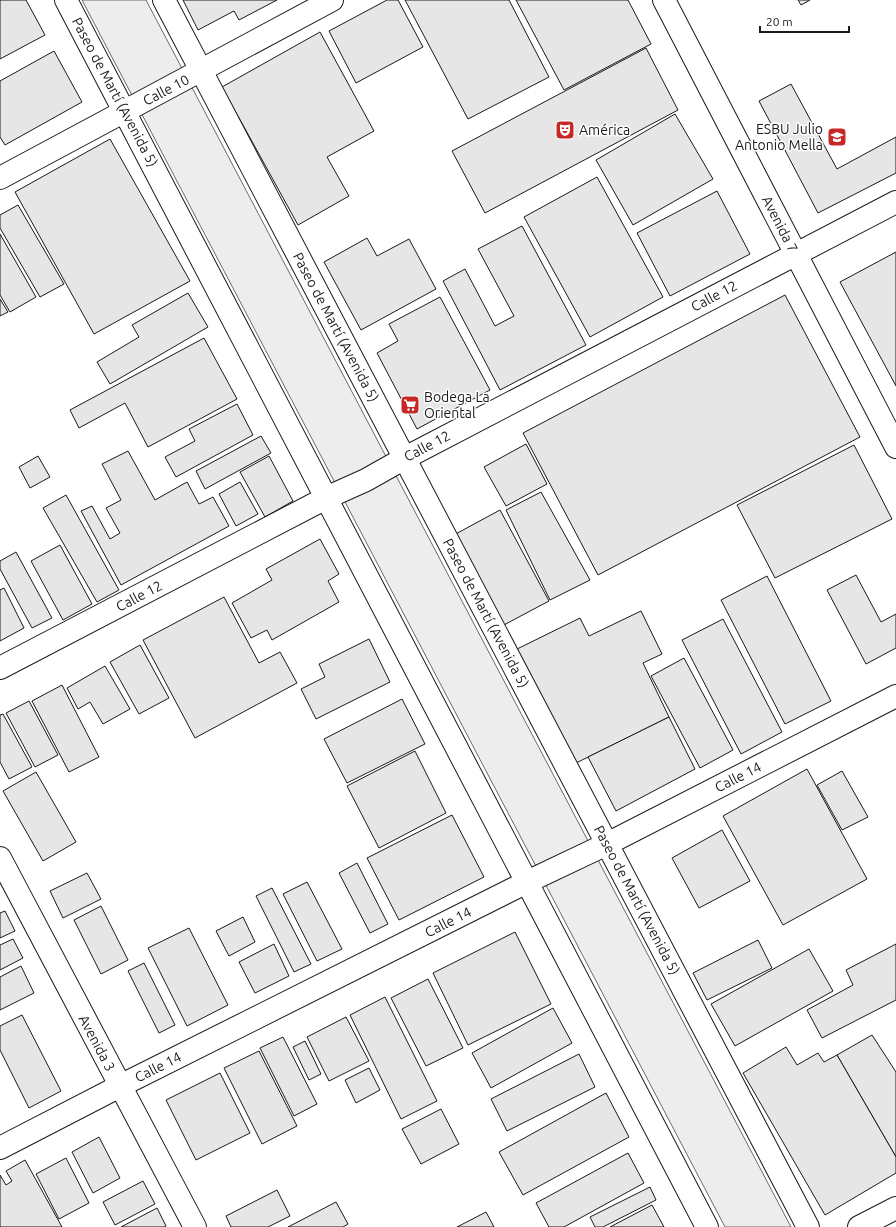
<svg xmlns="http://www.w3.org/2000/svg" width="896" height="1227" font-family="Ubuntu,sans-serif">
<rect width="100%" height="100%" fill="#fff"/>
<polygon fill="#ededed" stroke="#6a6a6a" points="82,0 146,0 791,1227 725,1227"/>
<g fill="#e6e6e6" stroke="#1a1a1a">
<polygon points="0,0 26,0 45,35 0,59"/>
<polygon points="183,0 277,0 239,20 234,11 198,30"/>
<polygon points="387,0 398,0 423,47 356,83 329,31"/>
<polygon points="405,0 509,0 549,77 468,119"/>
<polygon points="516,0 628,0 651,44 564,90"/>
<polygon points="798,0 810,0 801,5"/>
<polygon points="320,32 374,131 327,157 349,196 298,225 222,87"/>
<polygon points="646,48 678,110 485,213 452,151"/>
<polygon points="54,51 82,102 5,145 0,137 0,81"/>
<polygon points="791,84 837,169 896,137 896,173 818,213 759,101"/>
<polygon points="675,114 713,179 633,225 596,160"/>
<polygon points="110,139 190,281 94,334 15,192"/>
<polygon points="597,177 663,297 590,337 524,217"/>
<polygon points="717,191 750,254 670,296 637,233"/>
<polygon points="18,205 64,284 40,297 0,228 0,215"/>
<polygon points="522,226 586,345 500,390 443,281 465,269 495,326 514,316 478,249"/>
<polygon points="0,234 36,297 10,312 0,295"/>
<polygon points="367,238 377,256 409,239 436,289 361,330 324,262"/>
<polygon points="896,252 896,386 840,282"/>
<polygon points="188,293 208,327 110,384 97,362 139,337 132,325"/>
<polygon points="785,295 860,437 598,575 523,433"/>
<polygon points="440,297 490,390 417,429 377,353 398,341 389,324"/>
<polygon points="0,299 8,312 0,316"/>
<polygon points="204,338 237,399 148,447 125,403 79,428 70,410"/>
<polygon points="237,404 253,435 176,477 165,457 195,441 189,429"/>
<polygon points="261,436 271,453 205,489 196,471"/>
<polygon points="526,444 547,484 506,506 484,467"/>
<polygon points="854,445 892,519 775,578 737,505"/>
<polygon points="128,451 155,500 187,482 199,504 213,497 229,526 121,585 81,511 92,506 110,539 120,533 106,508 121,500 102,464"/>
<polygon points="38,456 50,477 30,488 19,467"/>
<polygon points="269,456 293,501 265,517 240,472"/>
<polygon points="240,482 258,514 236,526 219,494"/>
<polygon points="541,492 590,580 550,600 506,510"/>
<polygon points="66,495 119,590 97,602 43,508"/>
<polygon points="500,510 549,601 502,626 452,536"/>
<polygon points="320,539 339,574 328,581 339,602 272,640 267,630 251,638 232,603 272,580 266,569"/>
<polygon points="60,545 92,604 63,620 31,561"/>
<polygon points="16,552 52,618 32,628 0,569 0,561"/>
<polygon points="856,575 881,622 896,614 896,648 866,664 827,590"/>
<polygon points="767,576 831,701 785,724 721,600"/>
<polygon points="4,588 24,628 0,641 0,590"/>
<polygon points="224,597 259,663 280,652 297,683 195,738 143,640"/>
<polygon points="641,611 662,654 643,663 669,717 570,766 513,651 580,618 589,636"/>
<polygon points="723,619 782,732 741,754 682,640"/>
<polygon points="369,639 390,682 316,719 301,689 325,677 319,664"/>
<polygon points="140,645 169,698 139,714 110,662"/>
<polygon points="684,658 733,750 700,768 651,676"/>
<polygon points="105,666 130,709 103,724 90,702 78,709 67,688"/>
<polygon points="62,685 99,757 69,772 32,701"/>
<polygon points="402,699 425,744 347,783 324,739"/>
<polygon points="29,701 58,755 35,767 6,713"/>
<polygon points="3,714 32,767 9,779 0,762 0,715"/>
<polygon points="669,717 695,769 616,811 588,757"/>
<polygon points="415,751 446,813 379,848 347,786"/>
<polygon points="807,769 867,879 783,925 723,816"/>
<polygon points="842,771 868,817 842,830 817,785"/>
<polygon points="36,772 76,842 43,861 3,791"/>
<polygon points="452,815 484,877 399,920 367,858"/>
<polygon points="722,830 750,881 699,908 672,858"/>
<polygon points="357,863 388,924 370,933 339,873"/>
<polygon points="87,873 101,899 63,918 50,891"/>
<polygon points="307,882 342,949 317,961 283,894"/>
<polygon points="272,888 311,964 294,972 256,896"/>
<polygon points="101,906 128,960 101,974 74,920"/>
<polygon points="5,911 15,931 0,938 0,913"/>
<polygon points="243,917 255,942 229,956 216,931"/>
<polygon points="189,928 228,1005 187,1026 148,948"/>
<polygon points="515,932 551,1004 468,1045 433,973"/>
<polygon points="13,939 23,958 0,970 0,945"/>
<polygon points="758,940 772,968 707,1000 693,973"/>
<polygon points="274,944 289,976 255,993 239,962"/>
<polygon points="896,944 896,1000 822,1038 807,1010 853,985 846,970"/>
<polygon points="809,949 833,991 735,1046 711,1004"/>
<polygon points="144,963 175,1025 159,1033 128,971"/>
<polygon points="21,966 34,993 0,1010 0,977"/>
<polygon points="428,979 463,1048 426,1066 391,998"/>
<polygon points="385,997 437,1101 401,1119 350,1015"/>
<polygon points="553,1008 572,1043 491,1088 472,1053"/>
<polygon points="22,1015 61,1091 29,1108 0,1050 0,1026"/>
<polygon points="346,1017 369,1061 329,1081 307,1037"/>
<polygon points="872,1035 896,1072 896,1157 837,1055"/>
<polygon points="283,1037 317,1104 294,1116 260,1048"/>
<polygon points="305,1041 321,1074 309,1080 293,1047"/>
<polygon points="786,1047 797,1065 818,1053 824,1062 837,1055 896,1157 896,1173 825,1215 743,1073"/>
<polygon points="259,1051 297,1126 262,1144 224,1068"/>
<polygon points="579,1054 595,1087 507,1131 491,1099"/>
<polygon points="369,1068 380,1090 356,1103 345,1080"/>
<polygon points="220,1073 250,1133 196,1160 166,1100"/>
<polygon points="606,1093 629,1137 523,1195 499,1152"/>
<polygon points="441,1109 459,1144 421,1164 402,1129"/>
<polygon points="99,1137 120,1178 93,1193 72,1152"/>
<polygon points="628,1153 644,1183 564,1227 549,1227 536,1203"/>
<polygon points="66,1158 89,1203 59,1219 36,1174"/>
<polygon points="25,1160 62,1227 0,1227 0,1175 6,1185 12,1181 6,1171"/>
<polygon points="143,1181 155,1204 115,1225 103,1202"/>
<polygon points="650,1187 656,1200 603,1227 595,1227 590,1217"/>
<polygon points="277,1190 290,1216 268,1227 231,1227 226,1216"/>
<polygon points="336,1202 348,1224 343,1227 288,1227"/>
<polygon points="652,1205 664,1227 610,1227"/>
<polygon points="157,1208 166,1226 165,1227 121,1227"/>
<polygon points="486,1212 494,1227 457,1227"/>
</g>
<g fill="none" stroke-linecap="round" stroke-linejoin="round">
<defs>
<g id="minor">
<polyline points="66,0 707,1227"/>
<polyline points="164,0 808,1227"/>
<polyline points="664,0 896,447"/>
<polyline points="0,178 332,0"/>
<polyline points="0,668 326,498 366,480 405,458 896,202"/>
<polyline points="0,858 195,1227"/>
<polyline points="0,1148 120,1086 527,882 607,844 896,696"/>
<polyline points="859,1227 896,1208"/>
</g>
</defs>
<use href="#minor" stroke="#1a1a1a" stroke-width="24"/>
<use href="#minor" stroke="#fff" stroke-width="22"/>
</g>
<defs>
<symbol id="theatre-square" viewBox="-11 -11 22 22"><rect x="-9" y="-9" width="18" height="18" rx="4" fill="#c62828" stroke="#fff"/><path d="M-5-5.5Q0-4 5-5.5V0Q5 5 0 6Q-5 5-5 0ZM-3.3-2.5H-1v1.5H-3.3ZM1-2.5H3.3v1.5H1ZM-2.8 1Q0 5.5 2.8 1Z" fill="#fff"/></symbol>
<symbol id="school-square" viewBox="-11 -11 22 22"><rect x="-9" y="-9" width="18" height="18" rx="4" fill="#c62828" stroke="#fff"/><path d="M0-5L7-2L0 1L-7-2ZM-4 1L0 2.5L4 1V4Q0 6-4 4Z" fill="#fff"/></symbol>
<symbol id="supermarket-square" viewBox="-11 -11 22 22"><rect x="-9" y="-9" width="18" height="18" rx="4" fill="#c62828" stroke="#fff"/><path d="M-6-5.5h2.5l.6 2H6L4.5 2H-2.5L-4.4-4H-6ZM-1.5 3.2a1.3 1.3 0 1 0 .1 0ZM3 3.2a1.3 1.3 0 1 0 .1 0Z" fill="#fff"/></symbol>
</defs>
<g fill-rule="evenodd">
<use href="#theatre-square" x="554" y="119" width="22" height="22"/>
<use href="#school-square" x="826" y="126" width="22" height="22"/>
<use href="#supermarket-square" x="399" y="394" width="22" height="22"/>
</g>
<g text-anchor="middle" stroke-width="3" stroke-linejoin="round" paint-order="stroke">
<g font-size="14" fill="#1a1a1a" stroke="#fff">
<text transform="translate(166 90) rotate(-28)" y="5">Calle 10</text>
<text transform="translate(115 92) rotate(62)" y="5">Paseo de Martí (Avenida 5)</text>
<text transform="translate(780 224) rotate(63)" y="5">Avenida 7</text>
<text transform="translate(714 296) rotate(-28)" y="5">Calle 12</text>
<text transform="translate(336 327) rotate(62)" y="5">Paseo de Martí (Avenida 5)</text>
<text transform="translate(427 446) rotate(-28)" y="5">Calle 12</text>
<text transform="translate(139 596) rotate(-28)" y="5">Calle 12</text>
<text transform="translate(486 613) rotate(62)" y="5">Paseo de Martí (Avenida 5)</text>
<text transform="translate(738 777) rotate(-27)" y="5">Calle 14</text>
<text transform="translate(637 900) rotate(62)" y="5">Paseo de Martí (Avenida 5)</text>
<text transform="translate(448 922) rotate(-27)" y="5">Calle 14</text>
<text transform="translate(97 1043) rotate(62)" y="5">Avenida 3</text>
<text transform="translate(158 1067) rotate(-27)" y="5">Calle 14</text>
</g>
<g font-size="14" fill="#1a1a1a" stroke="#fff" text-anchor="start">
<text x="823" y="134" text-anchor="end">ESBU Julio<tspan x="823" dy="16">Antonio Mella</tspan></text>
<text x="579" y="135">América</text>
<text x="424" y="402">Bodega La<tspan x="424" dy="16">Oriental</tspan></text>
</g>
</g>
<path d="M760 26v6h89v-6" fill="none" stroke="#1a1a1a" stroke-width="2"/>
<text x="766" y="26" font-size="12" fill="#1a1a1a" stroke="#ffffff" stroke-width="3" paint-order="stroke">20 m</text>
</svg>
